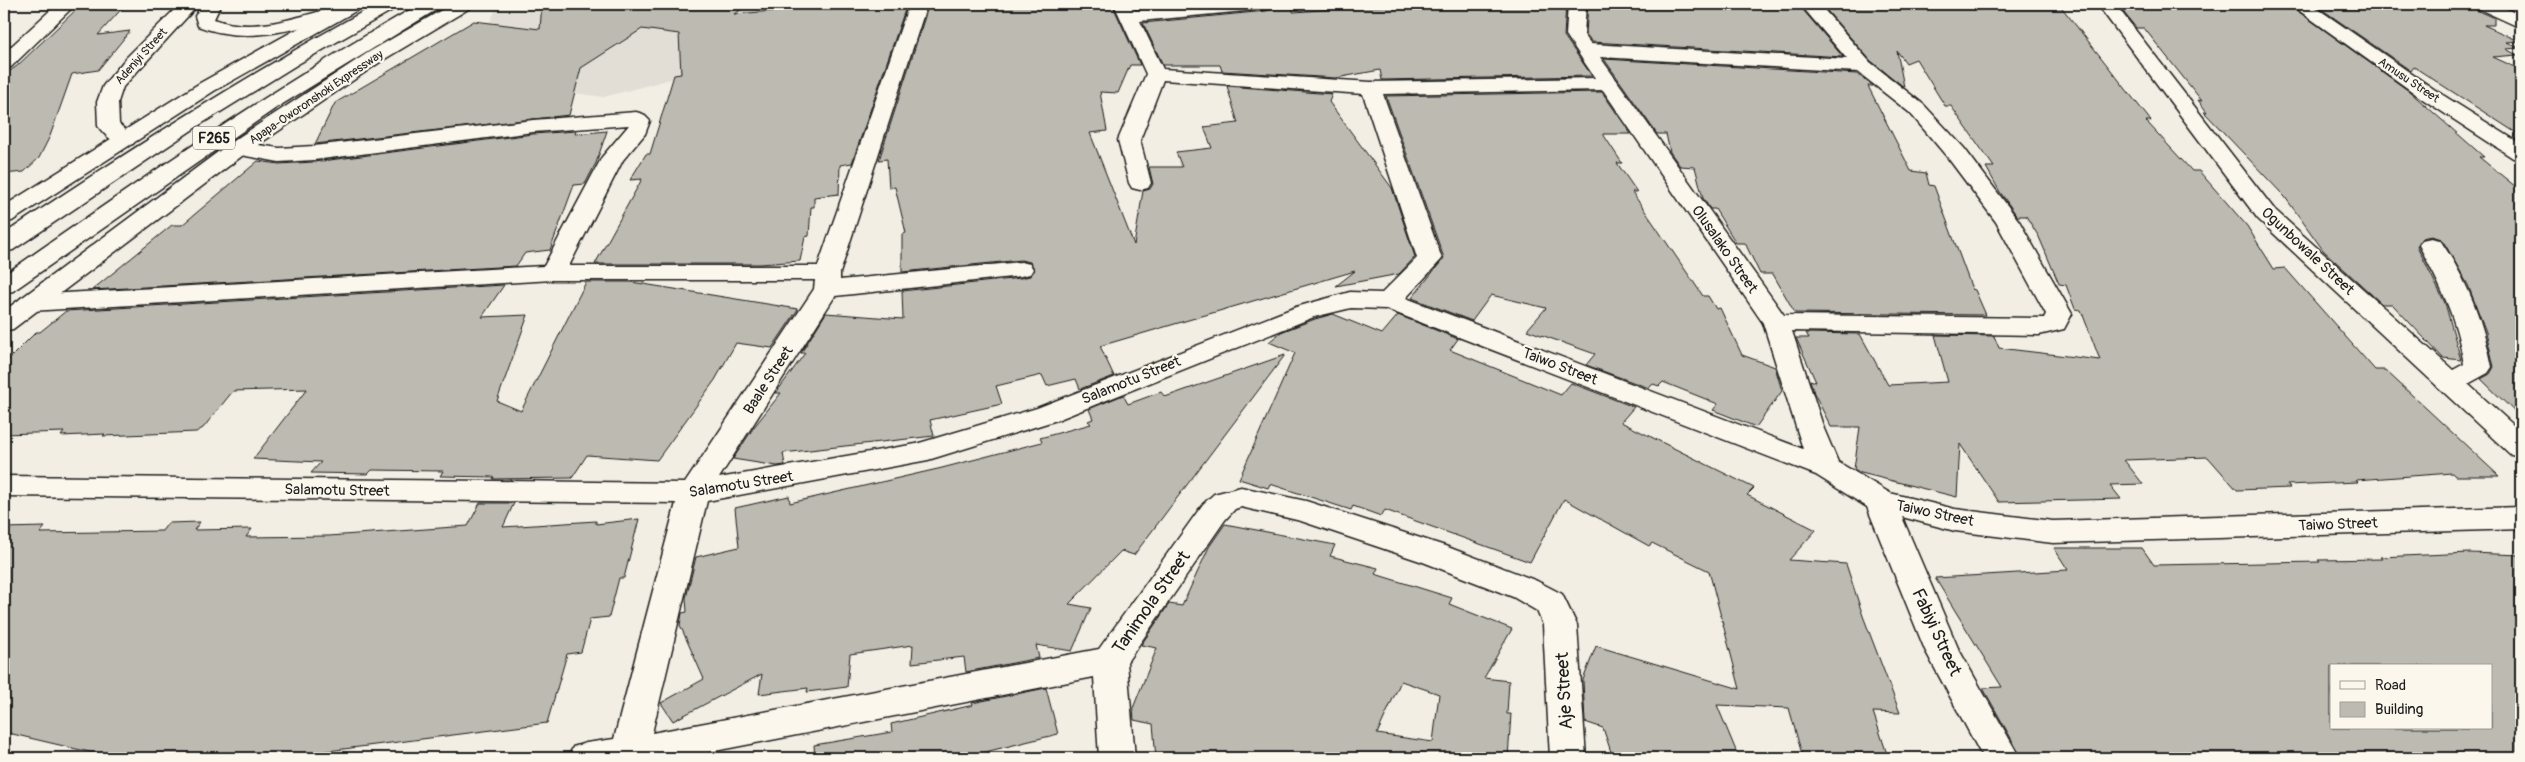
<svg xmlns="http://www.w3.org/2000/svg" width="2525" height="762" font-family="Pangolin,sans-serif">
<rect width="100%" height="100%" fill="#f2eee4"/>
<filter id="ink" filterUnits="userSpaceOnUse"><feTurbulence type="fractalNoise" baseFrequency=".02" numOctaves="2"/><feDisplacementMap in="SourceGraphic" scale="10" xChannelSelector="R" yChannelSelector="G"/><feConvolveMatrix kernelMatrix="1 2 1 2 8 2 1 2 1" color-interpolation-filters="sRGB"/></filter>
<g filter="url(#ink)">
<polygon fill="#e2ded5" points="506,4 951,4 604,97 464,79 496,9"/>
<g fill="#bdbab1" stroke="#1c1c1c" fill-rule="evenodd">
<polygon points="82,4 126,4 98,35 130,31 98,70 72,74 50,136 39,158 24,172 4,174 4,75 17,66"/>
<polygon points="542,4 751,4 734,14 868,4 907,4 852,163 840,165 839,194 814,197 814,207 811,207 809,236 805,237 800,261 760,264 595,264 642,179 630,180 646,154 650,154 674,75 681,74 679,34 642,29 581,68 569,115 315,144 335,103 474,21 540,29"/>
<polygon points="929,4 1112,4 1140,65 1130,65 1118,93 1100,92 1107,131 1090,133 1134,245 1143,191 1150,189 1153,184 1149,167 1182,167 1176,152 1212,148 1204,127 1238,123 1227,86 1332,94 1329,102 1392,188 1415,257 1399,274 1336,286 1355,271 1100,346 1114,376 1080,389 1076,379 1047,386 1042,375 996,386 1002,404 930,420 934,436 783,453 785,465 777,466 733,459 754,427 781,393 776,393 805,353 801,353 826,313 903,319 902,291 1021,278 1030,276 1035,270 1030,262 1021,260 902,272 902,234 906,233 895,187 889,188 887,159 879,160"/>
<polygon points="1134,4 1187,4 1136,8"/>
<polygon points="1277,4 1293,4 1293,12 1407,4 1566,4 1564,36 1592,76 1382,80 1380,70 1336,78 1222,71 1220,65 1163,65 1143,23 1266,11 1274,9"/>
<polygon points="1588,4 1798,4 1843,57 1592,42 1586,34"/>
<polygon points="1821,4 2059,4 2151,121 2146,121 2192,171 2199,171 2247,226 2274,269 2285,268 2375,370 2385,370 2499,476 2455,476 2452,473 2356,480 2358,482 2287,485 2290,488 2237,490 2208,457 2124,460 2143,484 2110,485 2121,499 1999,502 1960,444 1957,497 1861,473 1854,469 1860,427 1831,427 1814,393 1810,380 1816,382 1796,338 1809,338 1806,333 1860,334 1888,385 1948,382 1935,335 1994,336 1999,348 2100,360 2081,310 2075,309 2066,285 2059,284 2039,237 2026,216 2017,216 2000,192 1986,167 1994,167 1951,106 1945,106 1916,59 1906,63 1897,51 1904,87 1871,61"/>
<polygon points="2117,4 2288,4 2409,91 2484,157 2479,157 2521,191 2521,418 2481,379 2490,374 2494,367 2486,332 2468,285 2442,239 2431,236 2422,238 2417,246 2445,303 2461,360 2443,358 2392,304 2382,304 2323,250 2285,197 2204,112 2207,112 2198,100 2202,101 2144,28 2136,28"/>
<polygon points="2314,4 2472,4 2476,10 2494,18 2494,25 2484,25 2519,41 2507,42 2519,48 2506,49 2517,55 2493,57 2521,70 2521,136 2414,67 2411,71"/>
<polygon points="1604,59 1857,74 1873,86 1868,86 1911,171 1926,173 1929,185 1934,186 1972,289 1975,290 1986,315 1795,313 1773,274 1760,274 1745,243 1736,243 1715,209 1710,209 1703,198 1695,167 1680,166 1670,152 1666,134 1657,134"/>
<polygon points="1602,92 1631,134 1603,134 1622,163 1617,163 1637,192 1632,192 1703,296 1708,296 1716,309 1720,308 1742,355 1775,367 1782,391 1756,427 1713,410 1718,404 1663,382 1659,386 1653,384 1649,388 1586,365 1595,354 1527,330 1546,308 1491,295 1472,321 1412,298 1444,258 1386,96"/>
<polygon points="576,131 575,134 607,131 596,163 585,184 574,185 550,250 525,253 516,266 92,290 172,225 182,225 258,161 279,164 314,162 533,134"/>
<polygon points="586,282 631,282 798,309 772,348 736,343 715,380 657,460 587,455 572,478 493,479 494,477 440,476 443,471 372,470 368,474 311,473 321,462 253,459 307,389 233,391 203,428 196,432 103,436 105,434 61,436 64,432 4,434 4,364 36,332 40,332 66,311 504,285 482,317 528,315 497,401 521,411"/>
<polygon points="1333,314 1382,334 1398,315 1458,339 1450,350 1561,395 1571,383 1634,407 1621,422 1754,488 1747,495 1816,530 1789,560 1846,564 1863,616 1900,713 1873,712 1887,754 1856,753 1858,758 1803,758 1789,708 1717,705 1739,758 1613,758 1603,728 1585,722 1583,680 1596,646 1740,689 1709,571 1652,543 1649,546 1564,499 1530,562 1385,510 1381,516 1353,506 1351,510 1270,484 1268,488 1239,479 1295,353 1269,342 1281,332 1315,319"/>
<polygon points="1285,355 1134,555 1121,551 1069,604 1091,608 1072,651 1036,645 1039,658 966,672 964,657 912,663 913,645 850,654 847,687 807,692 808,688 759,694 762,674 673,721 661,703 704,679 680,625 682,613 687,612 686,598 696,557 739,547 735,508 789,496 790,503 942,468 1042,442 1040,438 1091,424 1088,421 1093,419 1089,409 1123,395 1128,404 1161,392 1165,397"/>
<polygon points="480,503 514,503 503,527 596,521 596,524 639,519 624,578 619,578 609,617 590,619 581,652 567,654 547,723 273,758 115,758 4,732 4,528 45,527 40,533 162,531 168,523 200,522 194,530 252,529 246,537 329,536 468,526"/>
<path d="M1225,524L1335,545L1330,556L1378,568L1375,574L1452,598L1449,604L1512,629L1484,678L1509,681L1507,714H1511L1508,758H1156L1153,724L1134,720L1133,708L1157,648L1141,645L1169,604L1182,606L1209,547ZM1401,681L1439,694L1433,742L1377,734Z"/>
<path d="M2054,548H2142L2154,565L2320,562L2318,560L2382,559L2380,557L2470,553L2521,555V758H2022L1983,688L2002,687L1935,578L2068,570ZM2331,666H2491V728H2331Z"/>
<polygon points="1046,688 1058,734 961,758 815,758 814,745 892,732 891,724 973,705 972,703"/>
</g>
<g fill="none" stroke-linecap="round" stroke-linejoin="round">
<defs>
<g id="minor">
<polygon points="57,4 76,4 11,67 4,69 4,53"/>
<path d="M180,4H199L123,87L118,102L119,124L136,139L133,144C119,147 106,138 98,126L97,102L103,86L126,58Z"/>
<path d="M203,4H221L214,19C255,35 302,15 343,5L349,6L352,10L349,14C300,28 249,46 198,26L195,16Z"/>
<path d="M909,4H927L840,273V280L1021,262L1030,264L1033,269L1030,274L1021,276L835,296L719,478L916,444L1037,408L1296,307L1350,292L1382,293L1417,258L1363,94L1163,80L1140,140L1151,183L1148,188L1140,190L1132,188L1129,183L1118,140L1146,74L1114,4H1132L1135,10L1207,4H1275L1272,8L1266,9L1140,21L1163,69L1371,82L1595,78L1566,35L1568,4H1586L1584,35L1591,44L1847,59L1800,4H1819L1870,62L1924,105L1964,148L2019,221L2072,314L2064,329L2039,335L1792,331L1824,429L1838,462L1890,493L1955,509L2053,521L2521,507V529L2053,543L1955,531L1902,517L1958,648L2020,758H1983L1925,650L1867,507L1816,475L1386,309L1351,308L1314,317L1057,420L928,460L707,501L652,733L1099,649L1203,504L1214,494L1241,487L1306,501L1445,546L1537,581L1562,594L1577,625L1586,758H1550L1543,625L1537,611L1513,597L1423,562L1301,521L1241,507L1235,509L1225,520L1127,662L1135,758H1099L1094,677L679,758H568L573,747L586,743L614,739L676,503L4,496V476L685,483L814,289L815,280H553L30,311L21,308L17,303L21,298L30,295L544,266L602,157L629,125L533,132L314,160L279,162L230,153L227,148L230,143L238,142L279,148L314,146L533,120L636,112L643,114L650,121L645,134L623,160L569,266H818ZM1600,57L1858,72L1910,113L1948,158L1996,222L2046,314L2044,318L1784,315ZM1603,90L1763,323L1803,449L1406,298L1442,259L1383,94Z"/>
<path d="M2097,4H2115L2274,209L2453,370L2464,364C2456,315 2441,288 2419,245L2422,240L2431,238L2440,240C2467,280 2483,320 2492,367L2488,373L2468,384L2521,432V457L2511,455L2258,219Z"/>
<polygon points="2290,4 2311,4 2438,92 2521,144 2521,159 2513,158 2424,100"/>
<polygon points="2474,4 2497,4 2521,16 2521,28 2477,8"/>
</g>
<g id="major">
<polygon points="342,4 364,4 361,8 214,91 12,221 4,223 4,206 200,83"/>
<polygon points="452,4 473,4 470,8 383,60 246,153 13,329 4,331 4,311 230,143 369,52"/>
</g>
<g id="highway">
<path d="M377,4H399L396,8L298,64L201,124L13,250L4,252V234C125,153 248,74 377,4Z"/>
<path d="M420,4H442L439,8L276,108L13,291L4,293V275C140,180 276,86 420,4Z"/>
</g>
</defs>
<use href="#minor" stroke="#1c1c1c" stroke-width="3"/>
<use href="#major" stroke="#1c1c1c" stroke-width="3"/>
<use href="#highway" stroke="#1c1c1c" stroke-width="3"/>
<use href="#minor" fill="#fbf7ec" fill-rule="evenodd"/>
<use href="#major" fill="#fbf7ec" fill-rule="evenodd"/>
<use href="#highway" fill="#fbf7ec" fill-rule="evenodd"/>
</g>
</g>
<g text-anchor="middle" stroke-width="4.5" stroke-linejoin="round" paint-order="stroke">
<g font-size="12" fill="#1c1c1c" stroke="#fbf7ec">
<text transform="translate(141 56) rotate(-48)" y="4">Adeniyi Street</text>
<text transform="translate(2409 80) rotate(34)" y="4">Amusu Street</text>
<text transform="translate(316 97) rotate(-34)" y="4">Apapa-Oworonshoki Expressway</text>
</g>
<rect fill="#fbf7ec" stroke="#5f5e5a" stroke-width="1" x="193" y="126.5" width="42" height="23" rx="4"/>
<g font-size="14" font-weight="bold" fill="#1c1c1c">
<text x="214" y="143">F265</text>
</g>
<g font-size="15" fill="#1c1c1c" stroke="#fbf7ec">
<text transform="translate(1725 249) rotate(55)" y="5">Olusalako Street</text>
<text transform="translate(2308 251) rotate(43)" y="5">Ogunbowale Street</text>
<text transform="translate(1560 366) rotate(21)" y="5">Taiwo Street</text>
<text transform="translate(768 380) rotate(-57)" y="5">Baale Street</text>
<text transform="translate(1131 380) rotate(-22)" y="5">Salamotu Street</text>
<text transform="translate(741 484) rotate(-9)" y="5">Salamotu Street</text>
<text transform="translate(337 490) rotate(1)" y="5">Salamotu Street</text>
<text transform="translate(1935 513) rotate(12)" y="5">Taiwo Street</text>
<text transform="translate(2338 524) rotate(-2)" y="5">Taiwo Street</text>
</g>
<g font-size="18" fill="#1c1c1c" stroke="#fbf7ec">
<text transform="translate(1151 602) rotate(-55)" y="6">Tanimola Street</text>
<text transform="translate(1937 632) rotate(65)" y="6">Fabiyi Street</text>
<text transform="translate(1564 691) rotate(-93)" y="6">Aje Street</text>
</g>
</g>
<rect width="2525" height="762" fill="none" stroke="#fbf7ec" stroke-width="20"/>
<rect x="10" y="10" width="2505" height="742" fill="none" stroke="#1c1c1c" stroke-width="2" filter="url(#ink)"/>
<rect x="2330" y="664" width="162" height="65" fill="#fbf7ec" stroke="#a29f99"/>
<rect x="2340" y="681" width="25" height="8" fill="#fbf7ec" stroke="#a29f99"/>
<text x="2375" y="690" font-size="15" fill="#1c1c1c">Road</text>
<rect x="2340" y="702" width="25" height="15" fill="#bdbab1" stroke="#a29f99"/>
<text x="2375" y="714" font-size="15" fill="#1c1c1c">Building</text>
</svg>
